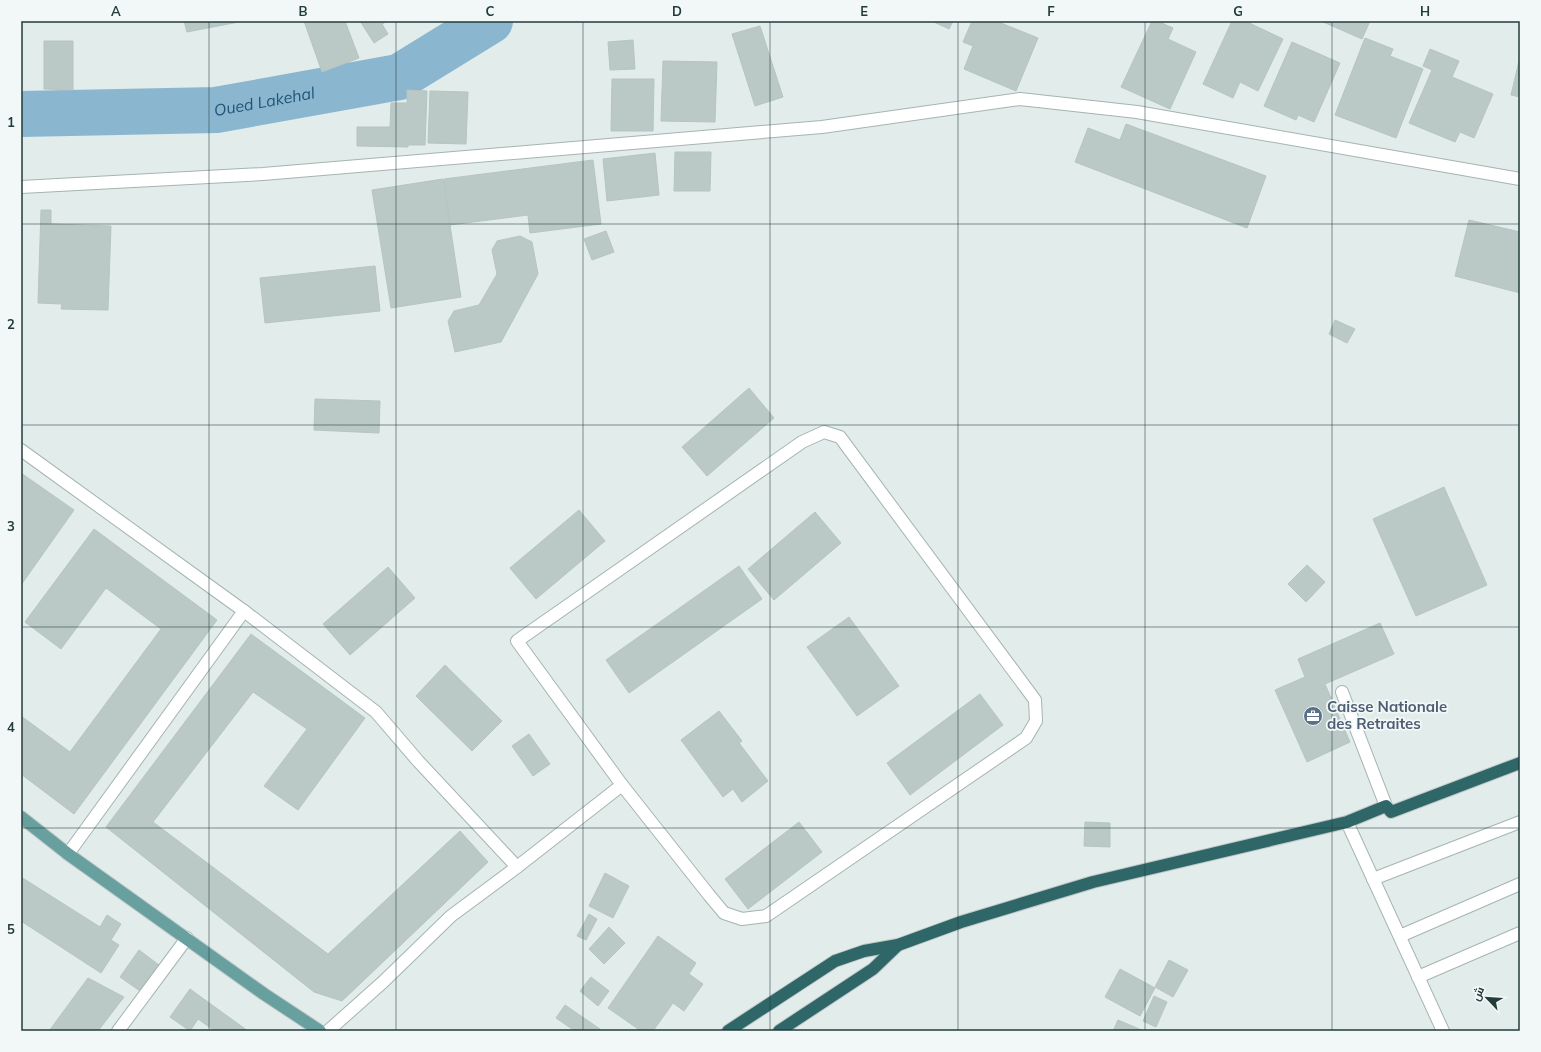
<svg xmlns="http://www.w3.org/2000/svg" width="1541" height="1052" font-family="Mulish,Cairo,sans-serif">
<rect width="100%" height="100%" fill="#e2ecea"/>
<g fill="none" stroke-linecap="round" stroke-linejoin="round">
<path stroke="#8bb6d0" stroke-width="46" id="s1" d="M21,114L216,110L399,77L490,21"/>
</g>
<g fill="#bac9c6" stroke="#b4c5c2">
<polygon points="184,21 244,21 187,32"/>
<polygon points="304,21 345,21 359,58 322,72"/>
<polygon points="360,21 387,21 382,24 388,34 374,43"/>
<polygon points="932,21 953,21 949,29"/>
<polygon points="972,21 996,21 1038,38 1016,91 964,69 973,46 963,42"/>
<polygon points="1152,21 1157,21 1173,28 1168,39 1196,52 1170,109 1121,87"/>
<polygon points="1232,21 1245,21 1283,39 1258,91 1240,82 1233,98 1203,84"/>
<polygon points="1321,21 1370,21 1362,39"/>
<polygon points="760,26 783,97 755,106 732,34"/>
<polygon points="1365,38 1393,49 1390,56 1423,69 1396,138 1335,115"/>
<polygon points="633,40 635,69 610,70 608,42"/>
<polygon points="44,41 73,41 73,90 44,89"/>
<polygon points="1292,42 1340,63 1314,122 1298,115 1296,120 1264,106"/>
<polygon points="1430,49 1459,61 1452,77 1493,94 1474,138 1460,132 1455,142 1409,123 1432,70 1423,66"/>
<polygon points="663,61 717,62 715,122 661,121"/>
<polygon points="1519,61 1520,62 1520,97 1511,95"/>
<polygon points="612,79 654,79 653,131 611,131"/>
<polygon points="407,90 427,91 425,145 408,145 408,147 357,146 357,127 390,127 391,103 407,103"/>
<polygon points="430,91 468,92 466,144 428,143"/>
<polygon points="1126,124 1266,176 1247,228 1075,162 1088,128 1120,140"/>
<polygon points="675,152 711,152 710,191 674,191"/>
<polygon points="655,153 659,195 607,201 603,159"/>
<polygon points="593,160 601,224 530,233 528,215 450,225 444,179"/>
<polygon points="443,179 461,297 391,308 372,190"/>
<polygon points="41,210 51,210 51,224 111,226 108,310 61,309 62,304 38,303"/>
<polygon points="1469,220 1520,232 1520,293 1455,276"/>
<polygon points="606,231 614,252 592,260 584,239"/>
<polygon points="520,236 532,242 538,274 501,342 455,352 448,321 454,311 479,305 497,274 492,250 497,241"/>
<polygon points="375,266 380,311 265,323 260,278"/>
<polygon points="1335,320 1355,329 1347,343 1329,334"/>
<polygon points="749,388 774,418 707,476 682,447"/>
<polygon points="315,399 380,401 379,433 314,430"/>
<polygon points="21,473 74,510 21,585"/>
<polygon points="1444,487 1487,585 1416,616 1373,519"/>
<polygon points="579,510 605,541 536,599 510,568"/>
<polygon points="815,512 841,543 774,600 748,569"/>
<polygon points="94,529 217,620 74,814 21,774 21,716 70,752 161,629 106,588 61,649 25,622"/>
<polygon points="1307,565 1325,582 1306,602 1288,584"/>
<polygon points="739,566 762,599 629,693 606,660"/>
<polygon points="388,567 415,598 350,655 323,624"/>
<polygon points="849,617 899,686 857,716 807,647"/>
<polygon points="1380,623 1394,654 1325,684 1350,742 1307,762 1275,690 1305,677 1298,659"/>
<polygon points="251,634 365,718 298,810 264,786 307,729 253,692 153,822 328,954 460,831 488,862 342,1001 314,992 106,827"/>
<polygon points="445,665 502,721 472,751 416,696"/>
<polygon points="980,694 1003,725 910,795 887,763"/>
<polygon points="719,711 742,741 739,743 768,781 742,802 733,789 723,797 681,740"/>
<polygon points="529,734 550,764 533,776 512,746"/>
<polygon points="799,822 822,852 748,909 725,879"/>
<polygon points="1085,822 1110,823 1110,847 1084,846"/>
<polygon points="605,873 629,886 613,918 589,906"/>
<polygon points="21,877 100,927 107,915 121,924 111,940 119,945 101,973 21,921"/>
<polygon points="589,914 597,919 586,940 577,936"/>
<polygon points="609,927 625,943 604,964 589,949"/>
<polygon points="658,936 696,963 689,974 703,984 684,1011 673,1003 653,1031 641,1031 608,1008"/>
<polygon points="139,950 159,965 140,991 120,977"/>
<polygon points="1169,960 1188,970 1173,997 1155,987"/>
<polygon points="1120,969 1155,988 1140,1016 1105,997"/>
<polygon points="591,977 609,991 598,1006 580,991"/>
<polygon points="88,978 124,997 98,1031 49,1031"/>
<polygon points="190,989 248,1031 215,1031 198,1019 190,1031 170,1017"/>
<polygon points="1154,996 1167,1002 1156,1027 1143,1021"/>
<polygon points="565,1005 600,1029 599,1031 575,1031 556,1018"/>
<polygon points="1118,1020 1144,1031 1113,1031"/>
</g>
<g fill="none" stroke-linecap="round" stroke-linejoin="round">
<defs>
<g id="minor">
<polyline points="21,187 263,174 822,127 1020,99 1137,112 1520,179"/>
<polygon points="824,432 840,437 1035,700 1036,721 1026,738 766,916 742,919 724,913 709,895 622,785 517,641 802,442"/>
<polyline points="21,450 244,611 376,712 418,761 517,867"/>
<polyline points="1342,692 1386,806"/>
<polyline points="1347,822 1443,1031"/>
<polyline points="68,854 244,611"/>
<polyline points="1373,879 1520,822"/>
<polyline points="1400,936 1520,884"/>
<polyline points="1418,977 1520,933"/>
<polyline points="118,1031 187,938"/>
<polyline points="328,1031 383,982 451,916 517,867 622,785"/>
</g>
<polyline id="major" points="21,817 68,854 264,994 320,1031"/>
<g id="highway">
<polyline points="728,1031 835,961 864,951 898,945 961,922 1093,882 1347,822 1386,806 1391,812 1520,763"/>
<polyline points="779,1031 873,969 898,945"/>
</g>
</defs>
<use href="#minor" stroke="#a5b4b2" stroke-width="14"/>
<use href="#major" stroke="#c1c8c8" stroke-width="14"/>
<use href="#highway" stroke="#c1c8c8" stroke-width="14"/>
<use href="#minor" stroke="#fff" stroke-width="12"/>
<use href="#major" stroke="#67a09e" stroke-width="12"/>
<use href="#highway" stroke="#2f6768" stroke-width="12"/>
</g>
<path fill="none" stroke="#223c3b" stroke-width="1" stroke-opacity="0.55" d="M209,21V1031M396,21V1031M583,21V1031M770,21V1031M958,21V1031M1145,21V1031M1332,21V1031M21,224H1520M21,425H1520M21,627H1520M21,828H1520"/>
<defs>
<symbol id="office-disc" viewBox="-11 -11 22 22"><circle r="9.5" fill="#5c6f8a" stroke="#f2f8f7"/><path d="M-6-3h4V-5.5h4V-3h4V5H-6ZM-1-4.5V-3h2v-1.5ZM-6 0V1H6V0Z" fill="#fff"/></symbol>
</defs>
<g fill-rule="evenodd">
<use href="#office-disc" x="1302" y="705" width="22" height="22"/>
</g>
<g text-anchor="middle" stroke-width="3.5" stroke-linejoin="round" paint-order="stroke">
<g font-size="15" font-weight="bold" fill="#4e5e75" stroke="#f2f8f7" text-anchor="start">
<text x="1327" y="712">Caisse Nationale<tspan x="1327" dy="17">des Retraites</tspan></text>
</g>
<g font-size="16" font-style="italic" fill="#1e5477" stroke="#f2f8f7">
<text dy="6" stroke="none"><textPath href="#s1" startOffset="244">Oued Lakehal</textPath></text>
</g>
</g>
<rect width="1541" height="1052" fill="none" stroke="#f2f8f7" stroke-width="44"/>
<g transform="translate(1487 998) rotate(295)" stroke="#f2f8f7" stroke-width="3" paint-order="stroke">
<path d="M0-3L7 15L0 10L-7 15Z" fill="#223c3b"/>
<text y="-6" font-size="11" font-weight="bold" text-anchor="middle" fill="#223c3b">ش</text>
</g>
<rect x="22" y="22" width="1497" height="1008" fill="none" stroke="#223c3b" stroke-width="1.5"/>
<g font-size="13" text-anchor="middle" font-weight="bold" fill="#223c3b">
<text x="116" y="16">A</text>
<text x="303" y="16">B</text>
<text x="490" y="16">C</text>
<text x="677" y="16">D</text>
<text x="864" y="16">E</text>
<text x="1051" y="16">F</text>
<text x="1238" y="16">G</text>
<text x="1425" y="16">H</text>
<text x="11" y="127">1</text>
<text x="11" y="329">2</text>
<text x="11" y="531">3</text>
<text x="11" y="732">4</text>
<text x="11" y="934">5</text>
</g>
</svg>
